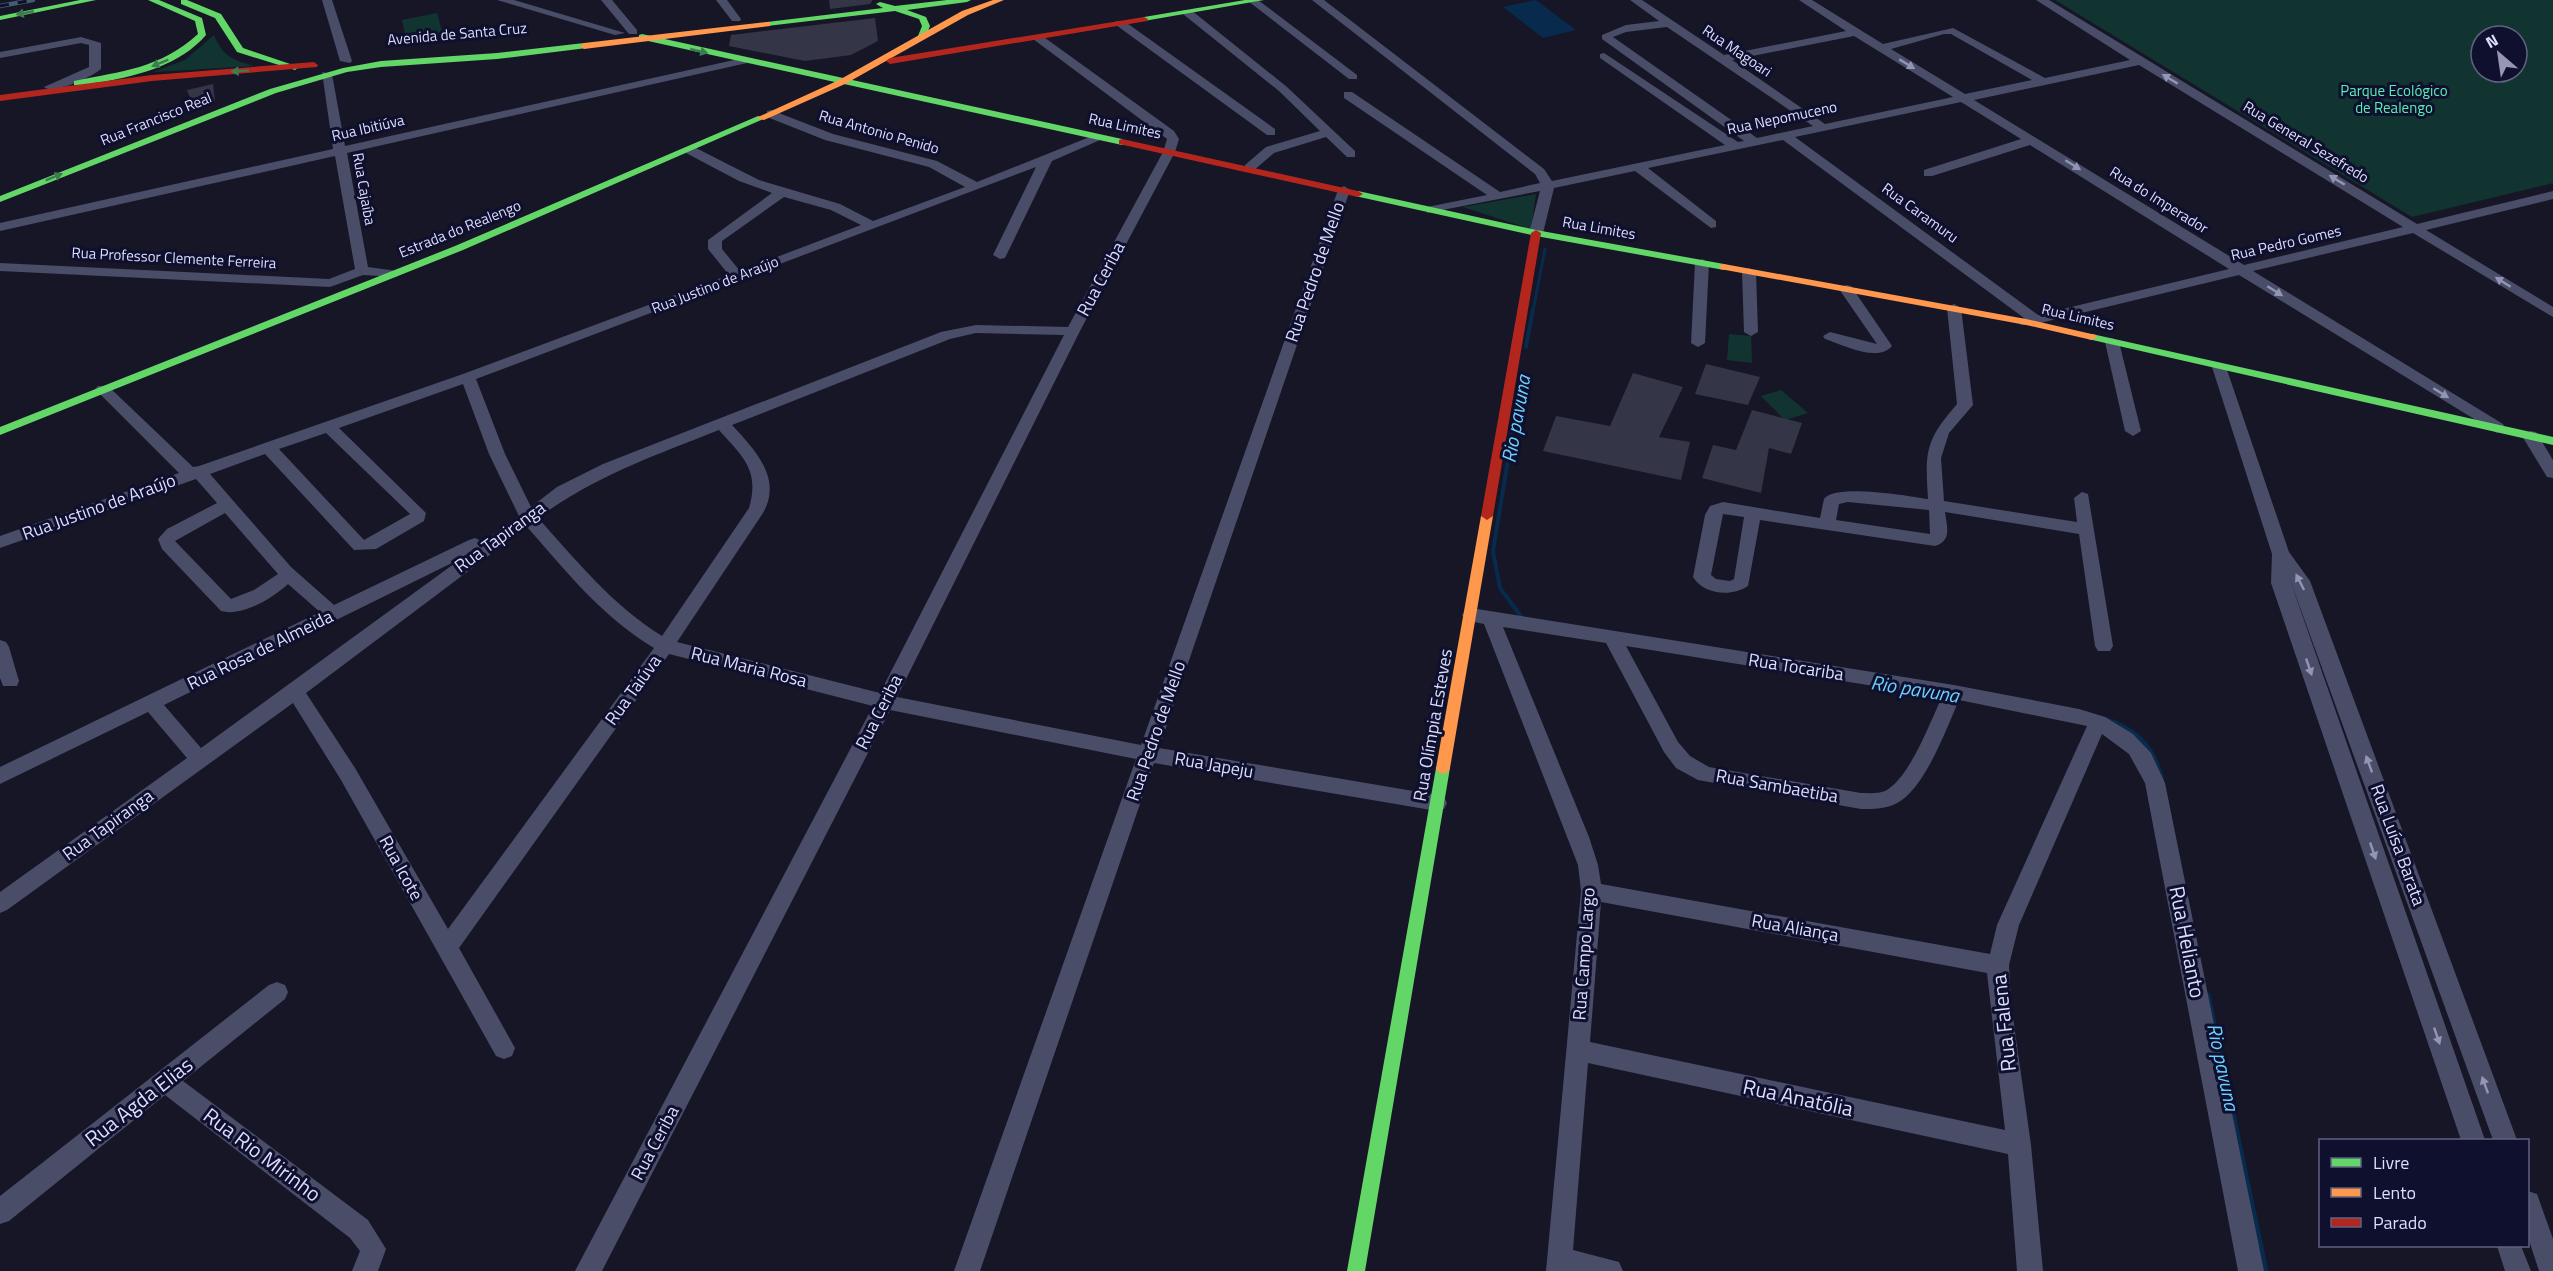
<svg xmlns="http://www.w3.org/2000/svg" width="2553" height="1271" font-family="'Titillium Web',sans-serif">
<rect width="100%" height="100%" fill="#161627"/>
<g fill="#123430" fill-rule="evenodd">
<path d="M2055,0H2553V183L2412,217ZM2481,36H2517V72H2481Z"/>
<polygon points="437,13 443,35 407,43 402,20"/>
<path d="M214,35C222,56 234,61 255,66L153,72L185,60Z"/>
<polygon points="1536,194 1531,229 1463,207"/>
<polygon points="1729,334 1751,336 1752,363 1727,360"/>
<polygon points="1781,390 1808,413 1785,420 1761,396"/>
</g>
<polygon fill="#072a4d" points="1536,0 1576,30 1543,38 1503,7"/>
<g fill="none" stroke-linecap="round" stroke-linejoin="round">
<polyline stroke="#072a4d" stroke-width="3" points="1533,311 1545,249"/>
<g stroke="#072a4d" stroke-width="4">
<polyline points="1526,347 1533,309"/>
<polyline points="1521,381 1493,551 1500,588 1523,619"/>
<polyline points="2106,719 2117,723"/>
</g>
<g stroke="#072a4d" stroke-width="5">
<path d="M2113,722C2141,733 2154,751 2162,779"/>
<polyline points="2208,995 2266,1271"/>
</g>
</g>
<g fill="#353548">
<polygon points="829,0 872,0 872,1 870,4 830,9"/>
<polygon points="875,18 878,41 851,55 805,61 729,46 731,35"/>
<polygon points="213,84 215,102 194,109 187,90"/>
<polygon points="1706,364 1760,377 1748,405 1695,394"/>
<polygon points="1633,373 1683,387 1659,437 1690,442 1681,480 1543,451 1556,416 1610,426"/>
<polygon points="1752,410 1802,423 1791,454 1769,448 1761,493 1702,478 1713,445 1736,450"/>
</g>
<g fill="none" stroke-linecap="round" stroke-linejoin="round">
<g fill="#4a4d68" fill-rule="evenodd">
<polygon points="322,0 332,0 352,61 350,63 340,61"/>
<polygon points="497,0 514,0 625,33 615,35"/>
<polygon points="601,0 612,0 637,30 637,34 629,34"/>
<polygon points="716,0 727,0 741,19 740,21 732,21"/>
<polygon points="1258,0 1357,75 1357,79 1349,79 1248,1"/>
<path d="M1312,0H1324L1544,169L1552,181L1725,145L1600,58V54L1604,53L1738,142L1744,141L1602,39V35L1626,25L1659,21L1630,0H1642L1724,55L1846,31L1799,0H1812L1883,44L1953,28L2045,78L2130,60L2036,0H2049L2417,224L2553,191V199L2426,230L2553,307V317L2413,233L2253,271L2503,424L2505,428L2497,433L2239,275L2036,324L2021,325L2019,322L2024,318L1783,140L1648,168L1716,221V227L1711,228L1635,171L1554,188L1543,233L1536,237L1529,233L1540,191L1427,213V207L1487,195L1344,98V92H1352L1500,192L1540,183L1535,174ZM1667,27L1813,126L1757,138L1613,37L1626,32ZM1944,34H1951L2032,80L1965,94L1891,49ZM1854,36L1953,97L1825,124L1732,60ZM2139,65L2403,227L2244,265L1974,100ZM1961,102L2021,139L1924,170V176H1932L2030,145L2229,269L2038,315L1795,137Z"/>
<polygon points="1183,10 1191,10 1287,87 1355,151 1355,157 1347,157 1326,137 1274,153 1253,171 1245,171 1245,165 1266,147 1320,131 1279,91 1183,14"/>
<polygon points="1116,21 1124,21 1275,129 1275,135 1267,135 1116,25"/>
<path d="M1033,35H1041L1174,131L1179,139L1175,152L1080,331L897,697L1141,745L1338,190L1344,186L1350,190L1159,748L1437,795L1444,797L1447,803L1444,809L1437,811L1154,763L980,1271H954L1136,759L890,710L602,1271H575L873,706L669,654L459,948L515,1048L512,1056L504,1059L496,1056L341,780L293,703L7,910L0,913V892L187,758L148,712L0,784V767L320,612L288,584C273,598 242,617 221,611L162,549L158,539L167,529L217,503L196,479L0,548V536L179,473L95,389L98,386H108L193,467L199,466L463,374L729,275L708,249V240L772,193L739,181L686,153V147H694L759,180L840,204L873,221L965,187L929,167L825,140L767,117V111L771,110L833,134L937,161L977,182L1097,134L1107,137L1052,161L1005,258L1000,259L993,255L1036,167L476,379L505,454L531,507L557,487L603,464L941,332L976,325L1068,327L1163,152L1167,139L1033,39ZM784,197L831,210L861,225L740,271L722,249V241ZM976,333L1064,335L880,693L677,642L763,513C783,478 754,449 732,425L950,339ZM463,384L489,454L519,516L483,542L475,538L469,540L334,605L291,567L210,474L265,454L354,550L376,549L424,521L426,513L339,428ZM719,430C743,457 760,470 749,508L662,636C612,605 577,561 538,518C593,477 656,455 719,430ZM326,433L410,514L364,540L279,449ZM225,513L278,574L254,590L231,599L175,541ZM527,527C568,573 600,615 654,648L448,929L355,768L306,693ZM462,558L201,748L164,705Z"/>
<path d="M81,37L101,43V69C92,77 53,95 44,87L89,67V45L81,43L0,58V52Z"/>
<polygon points="743,58 749,61 747,63 347,153 368,267 397,271 397,277 363,275 330,287 0,271 0,263 329,279 355,269 335,156 0,231 0,223 333,149 322,72 332,74 345,146"/>
<polygon points="1702,259 1709,263 1705,343 1698,347 1691,343 1695,263"/>
<polygon points="1749,268 1756,272 1758,332 1751,336 1744,332 1742,272"/>
<path d="M1846,285L1851,286L1890,343L1892,346C1878,363 1843,345 1825,339L1823,336L1830,332L1877,344L1839,289Z"/>
<path d="M1954,304L1961,308L1973,405L1949,433L1941,458L1944,501L2077,522L2074,498L2082,492L2088,494L2113,646L2110,651H2098L2095,646L2079,534L1945,512C1947,527 1952,541 1935,546L1760,520L1748,586C1732,597 1704,595 1693,577L1705,515L1710,506L1723,502L1820,518L1824,499C1834,483 1909,496 1928,499C1925,451 1925,441 1957,404L1947,308ZM1848,502L1929,510L1930,534L1836,520L1839,504ZM1723,514L1744,517L1734,579L1730,581L1716,579L1711,575Z"/>
<polygon points="2112,338 2119,342 2141,431 2133,436 2125,431 2105,342"/>
<polygon points="2219,362 2226,367 2289,552 2310,581 2517,1140 2493,1140 2289,577 2485,1140 2461,1140 2271,583 2272,554 2212,367"/>
<polygon points="2530,431 2536,432 2553,460 2553,478 2547,477 2522,436"/>
<path d="M1471,608L1954,685L2079,709L2105,717L2133,734L2151,753L2165,783L2264,1271H2238L2145,783L2129,754L2102,734L2019,925L2009,965L2011,1003L2031,1145L2043,1271H2017L2008,1154L1588,1063L1573,1250L1619,1262L1623,1271H1546L1581,891L1578,865L1484,624L1465,620L1462,615L1465,610ZM1503,627L1606,643L1664,752L1676,768L1698,780L1861,809C1874,809 1886,809 1897,803C1925,789 1947,727 1959,700L2087,726L1997,925L1990,954L1601,884L1598,865L1589,837ZM1626,646L1942,697C1930,722 1910,778 1885,791C1878,794 1868,793 1861,793L1709,767L1690,756L1678,742ZM1601,902L1987,973L2005,1130L1590,1042Z"/>
<polygon points="0,640 6,642 9,647 19,681 17,686 3,686 0,678"/>
<polygon points="277,982 285,985 288,992 285,999 183,1081 368,1220 386,1249 378,1271 352,1271 360,1251 350,1238 165,1095 9,1221 0,1224 0,1196 269,985"/>
<polygon points="2528,1191 2537,1194 2553,1239 2553,1271 2539,1271 2528,1237"/>
<polygon points="2497,1246 2521,1246 2531,1271 2505,1271"/>
</g>
<g fill="#63d668" fill-rule="evenodd">
<polygon points="80,0 96,0 0,20 0,16"/>
<path d="M148,0H159L202,18L206,35C180,65 140,75 102,82C93,83 83,86 74,85V81C122,71 159,69 198,34L195,21Z"/>
<polygon points="181,0 187,0 221,14 243,48 299,67 295,70 237,52 215,18 181,4"/>
<polygon points="947,0 971,0 967,2 907,10 926,17 930,26 926,36 922,39 918,36 922,26 919,19 895,11 767,26 763,24 767,22 883,8 876,4 880,2 895,6"/>
<polygon points="1245,0 1264,0 1144,21 1140,19 1144,17"/>
<polygon points="642,34 1122,139 1127,142 1122,145 639,39 639,35"/>
<polygon points="584,43 587,44 587,48 497,59 381,67 347,72 276,93 0,202 0,196 270,89 343,68 381,61 497,53"/>
<polygon points="758,116 766,118 463,250 0,435 0,427 455,246"/>
<polygon points="1358,191 1536,230 1724,264 1729,267 1724,270 1536,236 1355,196 1353,194"/>
<polygon points="2092,334 2553,437 2553,445 2088,339 2088,335"/>
<polygon points="1443,762 1448,764 1450,768 1365,1271 1347,1271 1436,768 1438,764"/>
</g>
<g fill="#ff974d" fill-rule="evenodd">
<polygon points="993,0 1004,0 968,15 845,84 764,120 756,118 839,80 962,11"/>
<polygon points="767,22 770,22 770,26 584,49 580,46 584,43"/>
<polygon points="1724,264 2026,319 2096,335 2097,337 2092,340 2026,325 1720,269 1720,265"/>
<polygon points="1487,512 1493,516 1450,768 1448,772 1443,774 1438,772 1436,768 1481,516"/>
</g>
<g fill="#b3261e" fill-rule="evenodd">
<polygon points="1144,17 1148,19 1147,21 890,64 886,61 890,58"/>
<polygon points="314,62 318,65 317,67 152,81 0,101 0,95 152,75"/>
<polygon points="1122,139 1358,191 1363,194 1358,197 1119,144 1119,140"/>
<polygon points="1536,230 1541,233 1493,516 1487,520 1481,516 1531,233"/>
</g>
<defs>
<polyline id="rail" points="0,6 33,0"/>
</defs>
<use href="#rail" stroke="#425d6d" stroke-width="4.5"/>
<use href="#rail" stroke="#0f0f2e" stroke-width="3" stroke-dasharray="9" stroke-linecap="butt"/>
</g>
<defs><path id="oneway-solid" d="M-6-.8H1V-3.2L6.5 0L1 3.2V.8H-6Z" transform="scale(1.5)"/></defs>
<g fill="#3d7c4e">
<use href="#oneway-solid" transform="translate(25 13) rotate(169)"/>
<use href="#oneway-solid" transform="translate(699 51) rotate(13)"/>
<use href="#oneway-solid" transform="translate(160 63) rotate(158)"/>
<use href="#oneway-solid" transform="translate(240 71) rotate(176)"/>
<use href="#oneway-solid" transform="translate(54 177) rotate(-22)"/>
</g>
<g fill="#9395b4">
<use href="#oneway-solid" transform="translate(1907 64) rotate(31)"/>
<use href="#oneway-solid" transform="translate(2170 79) rotate(-149)"/>
<use href="#oneway-solid" transform="translate(2073 165) rotate(32)"/>
<use href="#oneway-solid" transform="translate(2337 180) rotate(-149)"/>
<use href="#oneway-solid" transform="translate(2503 282) rotate(-148)"/>
<use href="#oneway-solid" transform="translate(2275 291) rotate(32)"/>
<use href="#oneway-solid" transform="translate(2441 393) rotate(32)"/>
<use href="#oneway-solid" transform="translate(2300 582) rotate(-117)"/>
<use href="#oneway-solid" transform="translate(2309 667) rotate(71)"/>
<use href="#oneway-solid" transform="translate(2369 764) rotate(-110)"/>
<use href="#oneway-solid" transform="translate(2373 851) rotate(71)"/>
<use href="#oneway-solid" transform="translate(2437 1036) rotate(71)"/>
<use href="#oneway-solid" transform="translate(2485 1085) rotate(-110)"/>
</g>
<g text-anchor="middle" stroke-width="6" stroke-linejoin="round" paint-order="stroke">
<g font-size="15" fill="#dcddff" stroke="#0f0f2e">
<text transform="translate(457 34) rotate(-5)" y="5">Avenida de Santa Cruz</text>
<text transform="translate(1737 51) rotate(34)" y="5">Rua Magoari</text>
<text transform="translate(1782 118) rotate(-12)" y="5">Rua Nepomuceno</text>
<text transform="translate(156 119) rotate(-22)" y="5">Rua Francisco Real</text>
<text transform="translate(1125 126) rotate(12)" y="5">Rua Limites</text>
<text transform="translate(368 128) rotate(-13)" y="5">Rua Ibitiúva</text>
<text transform="translate(879 132) rotate(16)" y="5">Rua Antonio Penido</text>
<text transform="translate(2306 142) rotate(31)" y="5">Rua General Sezefredo</text>
<text transform="translate(364 189) rotate(80)" y="5">Rua Cajaíba</text>
<text transform="translate(2159 200) rotate(32)" y="5">Rua do Imperador</text>
<text transform="translate(1920 213) rotate(36)" y="5">Rua Caramuru</text>
<text transform="translate(1599 228) rotate(10)" y="5">Rua Limites</text>
<text transform="translate(460 229) rotate(-22)" y="5">Estrada do Realengo</text>
<text transform="translate(2286 243) rotate(-13)" y="5">Rua Pedro Gomes</text>
<text transform="translate(174 258) rotate(3)" y="5">Rua Professor Clemente Ferreira</text>
<text transform="translate(715 285) rotate(-21)" y="5">Rua Justino de Araújo</text>
<text transform="translate(2078 317) rotate(13)" y="5">Rua Limites</text>
</g>
<g font-size="15" fill="#59edb2" stroke="#0f0f2e">
<text x="2394" y="96">Parque Ecológico<tspan x="2394" dy="17">de Realengo</tspan></text>
</g>
<g font-size="18" fill="#dcddff" stroke="#0f0f2e">
<text transform="translate(1315 272) rotate(-71)" y="6">Rua Pedro de Mello</text>
<text transform="translate(1101 279) rotate(-62)" y="6">Rua Ceriba</text>
<text transform="translate(99 507) rotate(-20)" y="6">Rua Justino de Araújo</text>
<text transform="translate(500 537) rotate(-36)" y="6">Rua Tapiranga</text>
<text transform="translate(260 650) rotate(-26)" y="6">Rua Rosa de Almeida</text>
<text transform="translate(749 667) rotate(14)" y="6">Rua Maria Rosa</text>
<text transform="translate(1796 667) rotate(9)" y="6">Rua Tocariba</text>
<text transform="translate(633 690) rotate(-54)" y="6">Rua Taiúva</text>
<text transform="translate(879 712) rotate(-63)" y="6">Rua Ceriba</text>
<text transform="translate(1433 725) rotate(-80)" y="6">Rua Olímpia Esteves</text>
<text transform="translate(1156 731) rotate(-71)" y="6">Rua Pedro de Mello</text>
<text transform="translate(1214 765) rotate(10)" y="6">Rua Japeju</text>
<text transform="translate(1777 786) rotate(10)" y="6">Rua Sambaetiba</text>
<text transform="translate(108 825) rotate(-36)" y="6">Rua Tapiranga</text>
<text transform="translate(2398 845) rotate(70)" y="6">Rua Luísa Barata</text>
<text transform="translate(401 868) rotate(61)" y="6">Rua Icote</text>
<text transform="translate(1795 928) rotate(10)" y="6">Rua Aliança</text>
<text transform="translate(1584 954) rotate(-86)" y="6">Rua Campo Largo</text>
<text transform="translate(655 1143) rotate(-62)" y="6">Rua Ceriba</text>
</g>
<g font-size="20" font-style="italic" fill="#6ad1ff" stroke="#0f0f2e">
<text transform="translate(1516 419) rotate(-80)" y="7">Rio pavuna</text>
<text transform="translate(1915 689) rotate(9)" y="7">Rio pavuna</text>
<text transform="translate(2223 1067) rotate(78)" y="7">Rio pavuna</text>
</g>
<g font-size="21" fill="#dcddff" stroke="#0f0f2e">
<text transform="translate(2187 942) rotate(79)" y="7">Rua Helianto</text>
<text transform="translate(2004 1023) rotate(-96)" y="7">Rua Falena</text>
<text transform="translate(1798 1098) rotate(12)" y="7">Rua Anatólia</text>
<text transform="translate(139 1102) rotate(-38)" y="7">Rua Agda Elias</text>
<text transform="translate(262 1155) rotate(37)" y="7">Rua Rio Mirinho</text>
</g>
</g>
<rect x="2319" y="1139" width="210" height="108" fill="#0f0f2e" stroke="#616182" stroke-width="1.5"/>
<rect x="2331" y="1158" width="30" height="9" fill="#63d668" stroke="#616182" stroke-width="1.5"/>
<text x="2373" y="1169" font-size="18" fill="#dcddff">Livre</text>
<rect x="2331" y="1188" width="30" height="9" fill="#ff974d" stroke="#616182" stroke-width="1.5"/>
<text x="2373" y="1199" font-size="18" fill="#dcddff">Lento</text>
<rect x="2331" y="1218" width="30" height="9" fill="#b3261e" stroke="#616182" stroke-width="1.5"/>
<text x="2373" y="1229" font-size="18" fill="#dcddff">Parado</text>
<g transform="translate(2499 54) rotate(331)"><circle r="28" fill="#0f0f2e" stroke="#616182" stroke-width="1.5"/>
<path d="M0-4.5L10 22L0 15L-10 22Z" fill="#9797b3"/>
<text y="-9" font-size="16" font-weight="bold" text-anchor="middle" fill="#dcddff">N</text>
</g>
</svg>
